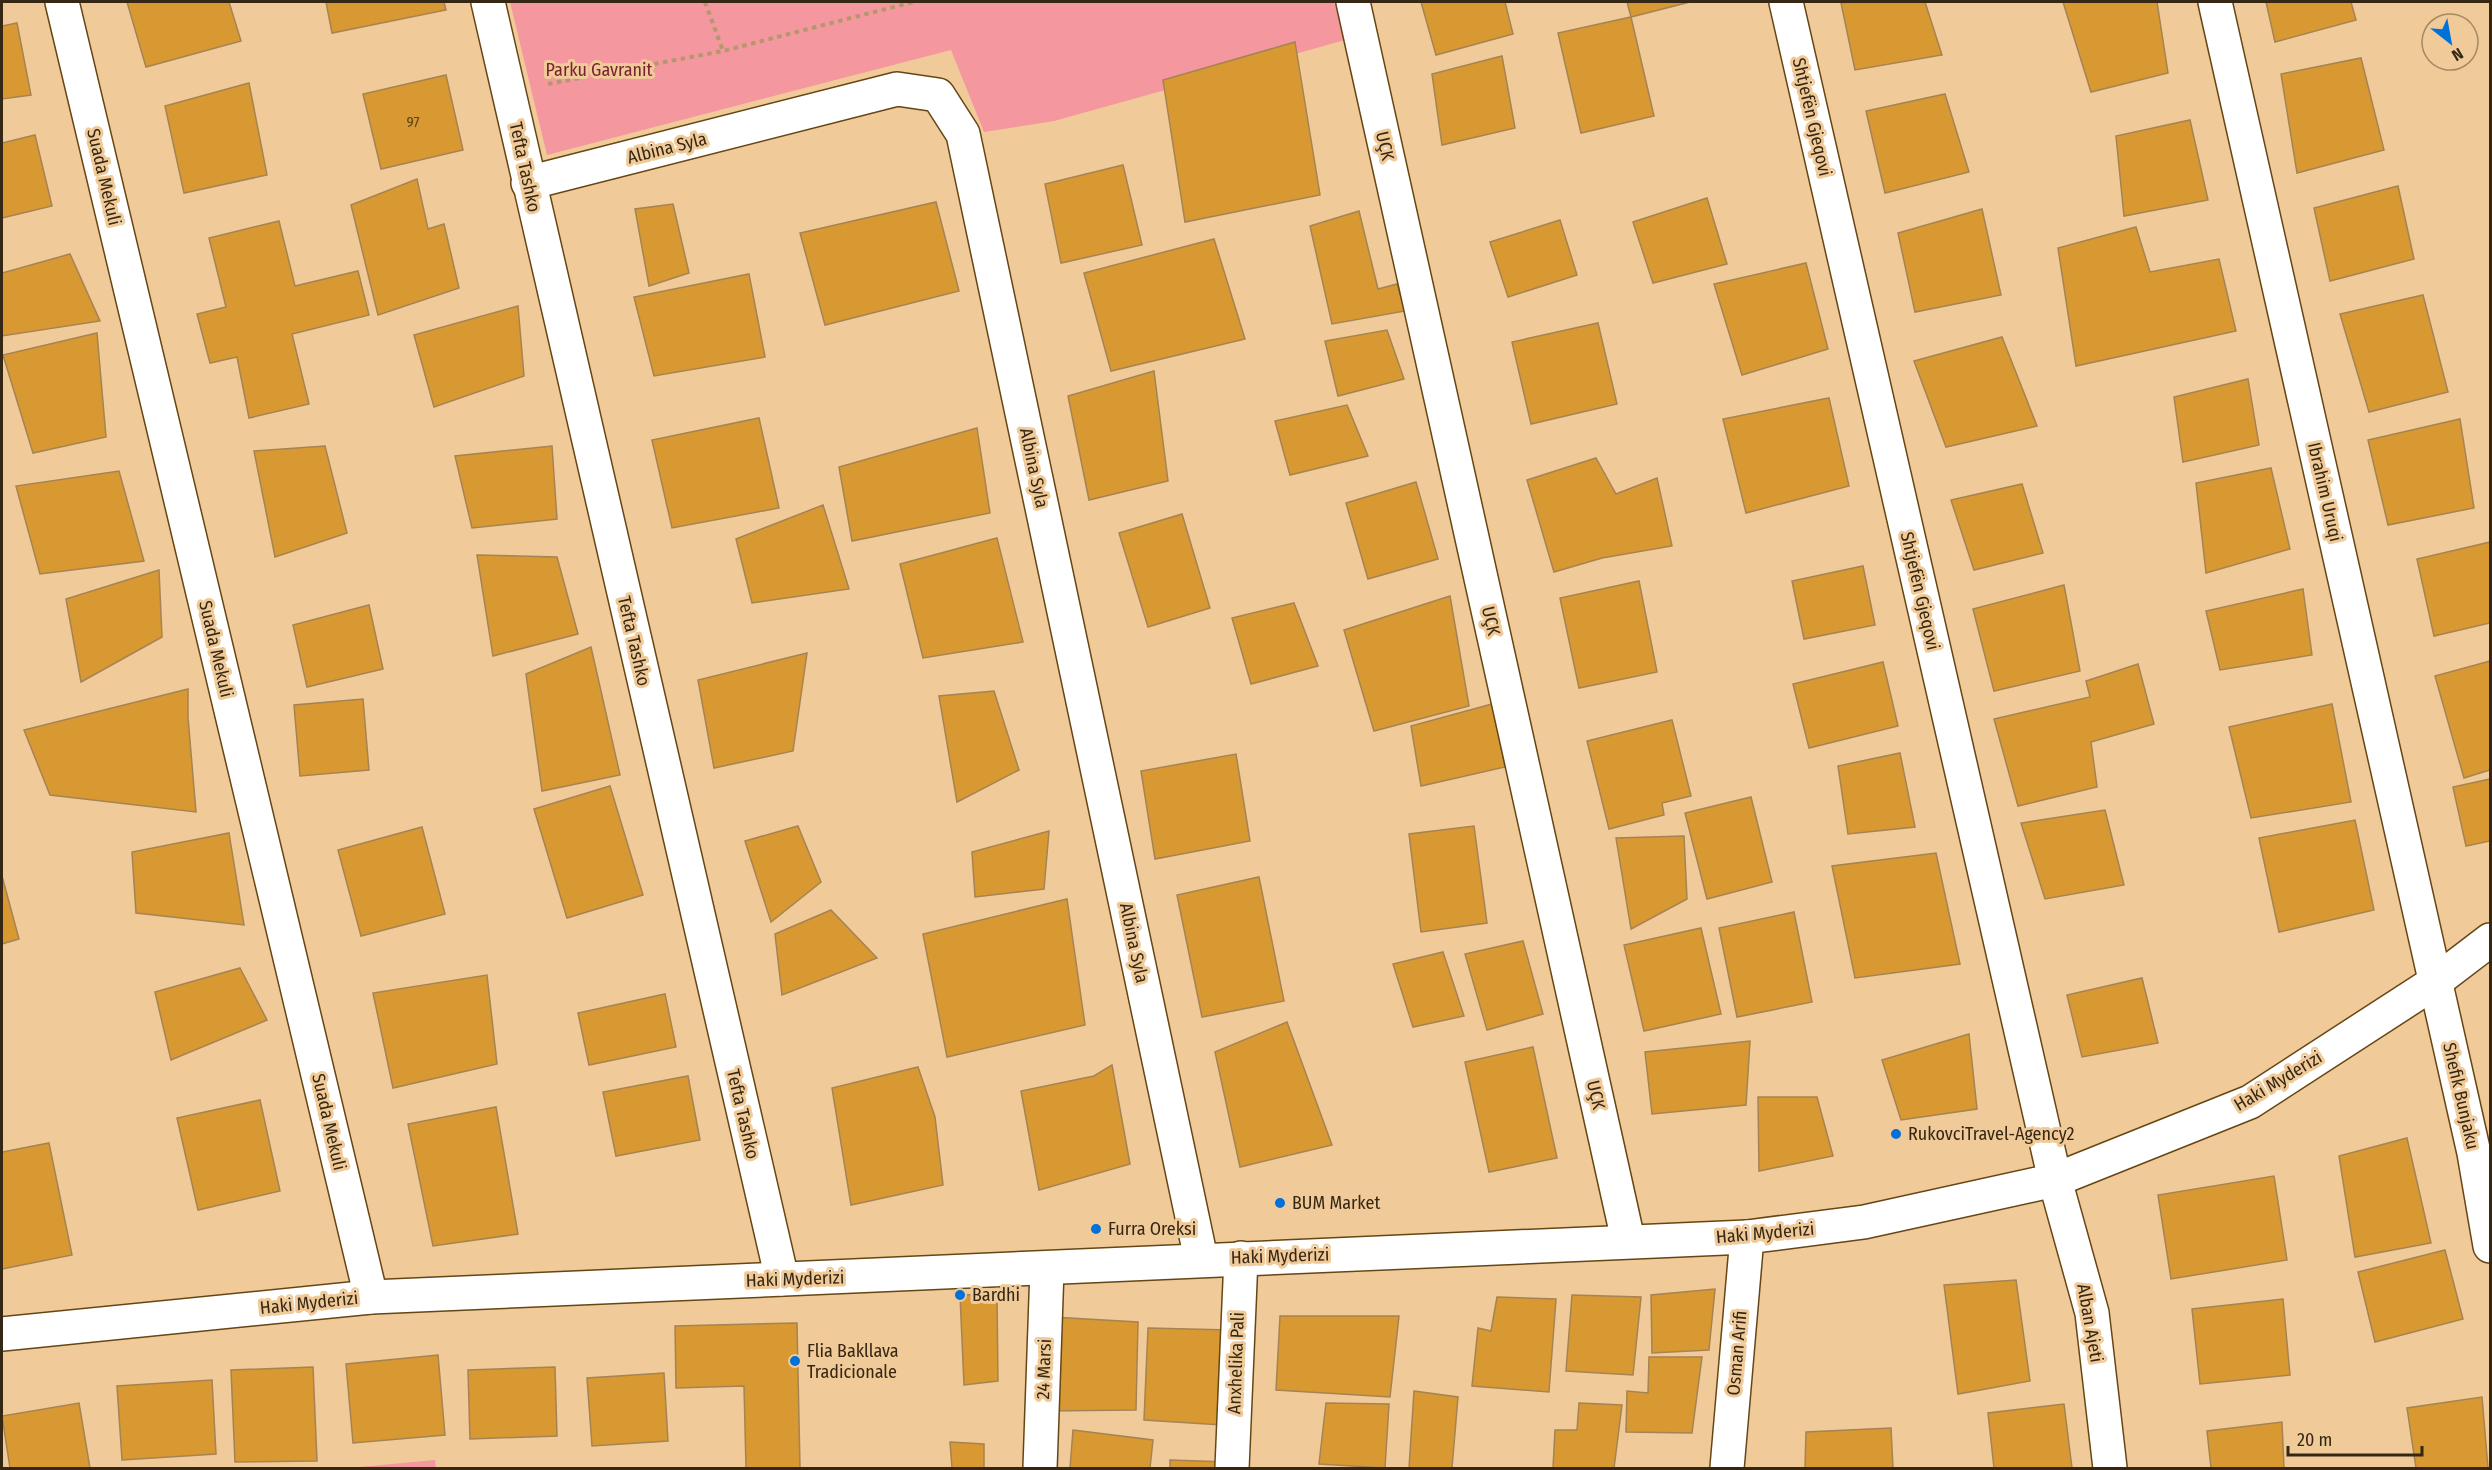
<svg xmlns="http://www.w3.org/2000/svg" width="2492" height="1470" font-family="'Fira Sans Condensed',sans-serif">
<rect width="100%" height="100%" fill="#f0ca98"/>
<g fill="#f4979f">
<polygon points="510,2 1334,2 1345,40 1054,121 984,132 951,50 547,155"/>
<polygon points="435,1460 436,1468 349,1468"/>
</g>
<g fill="#d89933" stroke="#a58353" stroke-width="1.5">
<polygon points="127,2 229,2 241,41 146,67"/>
<polygon points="326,2 444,2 446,10 332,33"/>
<polygon points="1421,2 1505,2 1513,34 1436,55"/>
<polygon points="1627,2 1690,2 1631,17"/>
<polygon points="1848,2 1925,2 1942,55 1855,70 1841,3"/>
<polygon points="2063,2 2157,2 2168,73 2091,92"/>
<polygon points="2266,2 2351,2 2356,20 2275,42"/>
<polygon points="1631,17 1654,116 1581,133 1558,33"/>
<polygon points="17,23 31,95 2,99 2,26"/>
<polygon points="1295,42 1320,195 1185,222 1163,80"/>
<polygon points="1502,56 1515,128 1442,145 1432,74"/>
<polygon points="2361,58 2384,150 2297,173 2281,74"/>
<polygon points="446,75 463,150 381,169 363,94"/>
<polygon points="249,83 267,175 184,193 165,106"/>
<polygon points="1945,94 1969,172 1885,193 1866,111"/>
<polygon points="2190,120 2208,200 2124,216 2116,136"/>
<polygon points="35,135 52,206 2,218 2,143"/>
<polygon points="1123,165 1142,245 1061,263 1045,184"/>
<polygon points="417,179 428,229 444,224 459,288 378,315 351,205"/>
<polygon points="2398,186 2414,259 2330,281 2314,208"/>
<polygon points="1707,198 1727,264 1653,283 1633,222"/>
<polygon points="936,202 959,291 825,325 800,233"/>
<polygon points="673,204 689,273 649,286 635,209"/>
<polygon points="1982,209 2001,295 1915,312 1898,233"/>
<polygon points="1359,211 1378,289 1397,284 1405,311 1332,324 1310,226"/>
<polygon points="1560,220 1577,275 1508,297 1490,242"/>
<polygon points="279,221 295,286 358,271 369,315 292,334 309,404 249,418 237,357 210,363 197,314 226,307 209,238"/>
<polygon points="2136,227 2150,272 2219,259 2236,331 2076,366 2058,248"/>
<polygon points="1214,239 1245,339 1111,371 1084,273"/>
<polygon points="70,254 100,321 2,336 2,273"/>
<polygon points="1806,263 1828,349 1742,375 1714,284"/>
<polygon points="749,274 765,357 654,376 634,297"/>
<polygon points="2423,295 2448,392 2369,412 2340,314"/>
<polygon points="518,306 524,376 434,407 414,335"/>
<polygon points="1598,323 1617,404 1531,424 1512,342"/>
<polygon points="1387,330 1404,379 1338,396 1325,341"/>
<polygon points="97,333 106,437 33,453 3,355"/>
<polygon points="2002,337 2037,426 1946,447 1914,361"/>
<polygon points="1154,371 1168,481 1089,500 1068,396"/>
<polygon points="2248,379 2259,445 2183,462 2174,397"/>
<polygon points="1829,398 1849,486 1746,513 1723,419"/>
<polygon points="1347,405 1368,456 1290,475 1275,421"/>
<polygon points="759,418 779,508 672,528 652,440"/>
<polygon points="2460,419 2474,508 2388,525 2368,440"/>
<polygon points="977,428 990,513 852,541 839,467"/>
<polygon points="325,446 347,533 275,557 254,451"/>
<polygon points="552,446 557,519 472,528 455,456"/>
<polygon points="1596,458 1616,494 1657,478 1672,546 1602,558 1554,572 1527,480"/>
<polygon points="2271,468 2290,549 2206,573 2196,483"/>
<polygon points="119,471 144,561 40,574 16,486"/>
<polygon points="1416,482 1438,559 1368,579 1346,503"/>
<polygon points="2022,484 2043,553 1974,570 1951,500"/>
<polygon points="823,505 849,589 752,603 736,539"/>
<polygon points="1182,514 1210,608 1148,627 1119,533"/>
<polygon points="997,538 1023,642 923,658 900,564"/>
<polygon points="2490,542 2490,623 2434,636 2417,559"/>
<polygon points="477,555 557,557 578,634 493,656"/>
<polygon points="1863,566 1875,625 1804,639 1792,581"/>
<polygon points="159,570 162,637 81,682 66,599"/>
<polygon points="1639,581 1657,672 1579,688 1560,598"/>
<polygon points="2064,585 2080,671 1994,691 1973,609"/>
<polygon points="2303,589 2312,655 2220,670 2206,611"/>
<polygon points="1450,596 1469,706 1374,731 1344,630"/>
<polygon points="1294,603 1318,666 1251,684 1232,618"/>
<polygon points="369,605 383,669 307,687 293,625"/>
<polygon points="591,647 620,775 542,791 526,674"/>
<polygon points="807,653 793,751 714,768 698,680"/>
<polygon points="2490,661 2490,770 2464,778 2435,676"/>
<polygon points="1883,662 1898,726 1809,748 1793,684"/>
<polygon points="2138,664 2154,724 2091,742 2097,787 2018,806 1994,719 2090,697 2086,681"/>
<polygon points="188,689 188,717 196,812 50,795 24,730"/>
<polygon points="994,691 1019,770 957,802 939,696"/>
<polygon points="363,699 369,770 300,776 294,705"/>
<polygon points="1492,704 1505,767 1421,786 1411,726"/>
<polygon points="2332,704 2351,802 2251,818 2229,727"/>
<polygon points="1672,720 1691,796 1662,803 1664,815 1609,829 1587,741"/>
<polygon points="1900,753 1915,827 1848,834 1838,766"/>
<polygon points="1236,754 1250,841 1155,859 1141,771"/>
<polygon points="2490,779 2490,841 2466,846 2453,787"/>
<polygon points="610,786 643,895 567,918 534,809"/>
<polygon points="1751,797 1772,882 1707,899 1685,813"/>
<polygon points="2105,810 2124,885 2045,899 2021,823"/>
<polygon points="2355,820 2374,910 2279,932 2259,838"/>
<polygon points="798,826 821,882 771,922 745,841"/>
<polygon points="1474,826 1487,923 1421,932 1409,834"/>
<polygon points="422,827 445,914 361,936 338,850"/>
<polygon points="1049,831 1044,889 975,897 972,852"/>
<polygon points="229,833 244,925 136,913 132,852"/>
<polygon points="1684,836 1687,899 1631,929 1616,838"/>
<polygon points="1936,853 1960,964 1855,978 1832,866"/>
<polygon points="2,876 19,939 2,944"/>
<polygon points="1259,877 1284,1001 1202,1017 1177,895"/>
<polygon points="1067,899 1085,1025 947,1057 923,934"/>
<polygon points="831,910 877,958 782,995 775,934"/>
<polygon points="1794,912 1812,1002 1737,1017 1719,928"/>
<polygon points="1701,928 1721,1014 1644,1031 1624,945"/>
<polygon points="1523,941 1543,1014 1487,1030 1465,954"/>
<polygon points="1443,952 1464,1016 1413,1027 1393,964"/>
<polygon points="240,968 267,1020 171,1060 155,992"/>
<polygon points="487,975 497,1064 393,1088 373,993"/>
<polygon points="2142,978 2158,1043 2082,1057 2067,995"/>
<polygon points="665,994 676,1047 589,1065 578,1013"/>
<polygon points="1287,1022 1332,1145 1240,1167 1215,1052"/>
<polygon points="1969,1034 1977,1109 1901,1120 1882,1060"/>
<polygon points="1750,1041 1746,1105 1652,1114 1645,1052"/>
<polygon points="1533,1047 1557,1158 1489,1172 1465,1062"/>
<polygon points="1112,1065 1130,1164 1039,1190 1021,1091 1094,1076"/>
<polygon points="918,1067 935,1117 943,1185 851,1205 832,1088"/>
<polygon points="688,1076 700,1140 616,1156 603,1092"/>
<polygon points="1758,1097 1817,1097 1833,1156 1759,1171"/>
<polygon points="260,1100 280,1191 198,1210 177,1118"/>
<polygon points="496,1107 518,1234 433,1246 408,1124"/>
<polygon points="2407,1138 2431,1243 2355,1257 2339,1156"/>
<polygon points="49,1143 72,1255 2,1269 2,1152"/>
<polygon points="2274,1176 2287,1260 2171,1279 2158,1195"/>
<polygon points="2445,1250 2463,1319 2375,1342 2358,1272"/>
<polygon points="2016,1280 2030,1381 1958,1394 1944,1285"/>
<polygon points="1715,1289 1709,1350 1652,1353 1651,1295"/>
<polygon points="997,1294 998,1381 964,1385 960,1295"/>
<polygon points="1572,1295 1641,1297 1633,1375 1566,1371"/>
<polygon points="1497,1297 1556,1299 1549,1392 1472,1386 1478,1328 1491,1331"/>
<polygon points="2283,1299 2290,1375 2200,1384 2192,1309"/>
<polygon points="1280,1316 1399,1316 1390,1397 1276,1390"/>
<polygon points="1052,1317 1138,1322 1136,1410 1046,1411"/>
<polygon points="797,1323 800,1468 746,1468 744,1386 676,1388 675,1326"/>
<polygon points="1148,1328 1229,1330 1222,1425 1144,1420"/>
<polygon points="438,1355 445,1435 353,1443 346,1364"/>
<polygon points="1649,1357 1702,1357 1692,1433 1626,1432 1627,1391 1648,1393"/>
<polygon points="313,1367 317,1461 235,1462 231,1370"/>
<polygon points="555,1367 557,1436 470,1439 468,1370"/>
<polygon points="664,1373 668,1441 592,1446 587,1378"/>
<polygon points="212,1380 216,1454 122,1460 117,1386"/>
<polygon points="1414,1391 1458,1397 1452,1468 1409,1468"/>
<polygon points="2482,1397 2488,1468 2416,1468 2407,1408"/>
<polygon points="79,1403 90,1468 10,1468 2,1416"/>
<polygon points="1326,1403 1389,1404 1385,1468 1319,1464"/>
<polygon points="1579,1403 1622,1405 1614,1468 1553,1468 1555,1430 1577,1430"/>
<polygon points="2064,1404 2072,1468 1994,1468 1988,1413"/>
<polygon points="2282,1422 2284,1468 2211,1468 2207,1431"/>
<polygon points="1891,1428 1893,1468 1805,1468 1806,1432"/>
<polygon points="1073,1430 1153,1440 1150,1468 1070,1468"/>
<polygon points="950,1442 984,1444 984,1468 952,1468"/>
<polygon points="1170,1460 1228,1462 1228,1468 1170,1468"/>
</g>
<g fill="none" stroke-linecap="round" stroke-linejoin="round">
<defs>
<g id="minor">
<polyline points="62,2 371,1297"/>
<polyline points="488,2 782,1279"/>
<polyline points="1353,2 1628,1240"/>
<polyline points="1786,2 2055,1180 2092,1313 2110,1468"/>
<polyline points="2215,2 2474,1153 2490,1246"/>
<polyline points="528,183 897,89 938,95 963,134 1201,1259"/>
<polyline points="2,1334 371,1297 1747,1237 1864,1222 2055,1180 2250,1102 2435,982 2490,940"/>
<polyline points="1040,1468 1047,1269"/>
<polyline points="1232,1468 1241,1258"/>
<polyline points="1727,1468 1747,1237"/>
</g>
</defs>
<use href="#minor" stroke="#664614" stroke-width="36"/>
<g stroke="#b5976e" stroke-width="4" stroke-dasharray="4.5 4.5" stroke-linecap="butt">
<polyline points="705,2 723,51"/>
<polyline points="548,84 723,51 913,2"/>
</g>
<use href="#minor" stroke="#fff" stroke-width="33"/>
</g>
<g fill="#0171d9" stroke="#f0ca98" stroke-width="2">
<circle cx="1896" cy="1134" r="6"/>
<circle cx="1280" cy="1203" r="6"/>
<circle cx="1096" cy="1229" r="6"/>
<circle cx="960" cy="1295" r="6"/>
<circle cx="795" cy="1361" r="6"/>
</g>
<g text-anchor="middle" stroke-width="6" stroke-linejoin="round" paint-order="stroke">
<g font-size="15" fill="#5e441b">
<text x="413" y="127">97</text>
</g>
<g font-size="18" fill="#782231" stroke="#f0ca98">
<text x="599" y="76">Parku Gavranit</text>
</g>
<g font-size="18" fill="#352713" stroke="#f0ca98">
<text transform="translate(1812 117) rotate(77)" y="6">Shtjefën Gjeqovi</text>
<text transform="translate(1385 146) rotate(77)" y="6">UÇK</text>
<text transform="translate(667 148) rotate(-14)" y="6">Albina Syla</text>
<text transform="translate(525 167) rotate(78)" y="6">Tefta Tashko</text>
<text transform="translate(104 177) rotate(77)" y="6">Suada Mekuli</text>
<text transform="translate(1034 468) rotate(78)" y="6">Albina Syla</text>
<text transform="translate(2325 492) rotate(77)" y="6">Ibrahim Uruqi</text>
<text transform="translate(1920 591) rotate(77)" y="6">Shtjefën Gjeqovi</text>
<text transform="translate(1491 621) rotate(77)" y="6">UÇK</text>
<text transform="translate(634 641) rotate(77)" y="6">Tefta Tashko</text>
<text transform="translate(216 649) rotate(77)" y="6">Suada Mekuli</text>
<text transform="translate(1134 943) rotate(78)" y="6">Albina Syla</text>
<text transform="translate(2278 1081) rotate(-31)" y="6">Haki Myderizi</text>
<text transform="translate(1596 1095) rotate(77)" y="6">UÇK</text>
<text transform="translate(2461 1096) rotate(77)" y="6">Shefik Bunjaku</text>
<text transform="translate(743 1114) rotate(77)" y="6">Tefta Tashko</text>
<text transform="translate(329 1122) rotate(77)" y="6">Suada Mekuli</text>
<text transform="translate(1765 1233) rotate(-5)" y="6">Haki Myderizi</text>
<text transform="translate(1280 1256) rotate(-2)" y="6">Haki Myderizi</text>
<text transform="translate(795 1279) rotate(-2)" y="6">Haki Myderizi</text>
<text transform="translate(309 1303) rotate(-6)" y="6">Haki Myderizi</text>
<text transform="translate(2090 1323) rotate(80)" y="6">Alban Ajeti</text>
<text transform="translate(1737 1353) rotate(-85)" y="6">Osman Arifi</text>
<text transform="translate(1236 1363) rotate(-88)" y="6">Anxhelika Pali</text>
<text transform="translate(1044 1369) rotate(-88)" y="6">24 Marsi</text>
</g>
<g font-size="18" fill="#352713" stroke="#f0ca98" text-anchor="start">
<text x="1908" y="1140">RukovciTravel-Agency2</text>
<text x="1292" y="1209">BUM Market</text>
<text x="1108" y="1235">Furra Oreksi</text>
<text x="972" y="1301">Bardhi</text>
<text x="807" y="1357">Flia Bakllava<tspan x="807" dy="21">Tradicionale</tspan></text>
</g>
</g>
<rect width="2492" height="1470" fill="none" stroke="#352713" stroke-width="6"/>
<g transform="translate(2450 42) rotate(149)"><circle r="28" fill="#f0ca98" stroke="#a58963" stroke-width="1.5"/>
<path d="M0-4.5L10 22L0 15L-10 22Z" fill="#0171d9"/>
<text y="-9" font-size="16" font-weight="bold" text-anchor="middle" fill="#352713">N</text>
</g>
<path d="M2288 1446v9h134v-9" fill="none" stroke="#352713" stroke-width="3"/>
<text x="2297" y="1446" font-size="18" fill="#352713" stroke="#f0ca98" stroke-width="4.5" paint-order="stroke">20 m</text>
</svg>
